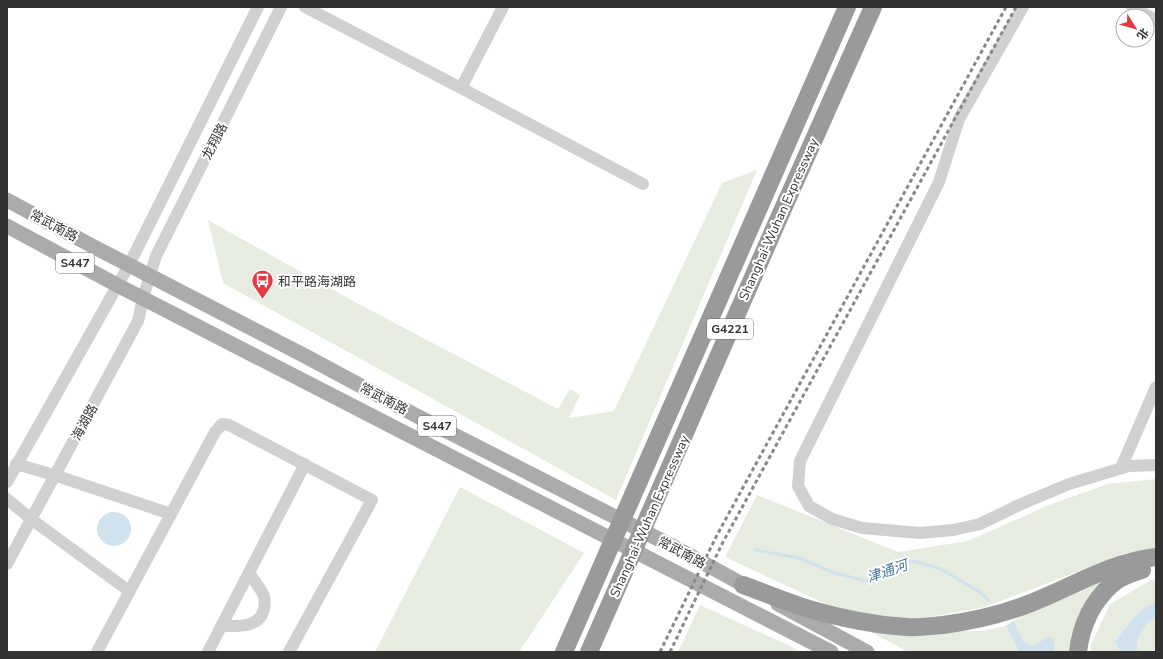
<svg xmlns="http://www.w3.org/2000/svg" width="1163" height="659" font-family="'Nunito Sans','Noto Sans SC',sans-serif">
<rect width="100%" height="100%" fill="#fff"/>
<g fill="#e6ecdf">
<polygon points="757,170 616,500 223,283 208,220 355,302 558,409 570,389 580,395 569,418 614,411 722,183"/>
<polygon points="1156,479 1156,549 1126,553 985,607 913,620 839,610 725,557 757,495 898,552 968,541 1049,505 1108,484"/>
<polygon points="460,487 584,553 519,652 375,652"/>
<polygon points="1156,579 1156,602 1141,611 1115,639 1120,652 1091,652 1091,645 1110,604 1151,580"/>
<polygon points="1100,582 1104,587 1073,652 1054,652 1054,639 1033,648 1023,640 1014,620 1068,597"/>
<polygon points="700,605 790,646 800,652 678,652"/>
<polygon points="1156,618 1156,652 1137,652 1137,640 1148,622"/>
<polygon points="1006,626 1019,652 908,652 871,632 983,631"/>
</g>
<g fill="#cfe2ee">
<circle cx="114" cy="529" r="17"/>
<polygon points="1156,602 1156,618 1148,622 1137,640 1137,652 1120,652 1115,640 1141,610"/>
<polygon points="1014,620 1023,640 1033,647 1047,637 1054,639 1054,652 1019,652 1006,626"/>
</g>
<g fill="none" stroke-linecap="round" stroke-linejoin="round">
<polyline stroke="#cfe2ee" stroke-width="3" points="755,550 799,558 835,573 866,581 913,561 941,569 980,592 988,600"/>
<g stroke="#d0d0d0" stroke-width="12">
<polyline points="305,7 461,88 643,184"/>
<polyline points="1023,7 959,119 939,182 800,461 798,486 809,506 832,519 862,528 920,533 953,530 980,524 1019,505 1069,484 1129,466 1156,465"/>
<polyline points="1132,7 1156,20"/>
<polyline points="461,88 503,7"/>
<polyline points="16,464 54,475 171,514"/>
<polyline points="1121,468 1156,387"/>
<polyline points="7,482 129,265 258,7"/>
<polyline points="7,499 31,519 129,591"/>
<polyline points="7,564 138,321 143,298 156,256 281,7"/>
<path d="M221,626C237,626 259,629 264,609C265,604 265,598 263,594C259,586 253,579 249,573"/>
<polyline points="97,652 215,432 222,424 229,425 372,500 289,652"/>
<polyline points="208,652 305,464"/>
</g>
<g stroke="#ababab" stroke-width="15">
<polyline points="7,200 96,248 307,357 417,416 676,548 753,590"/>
<polyline points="7,226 117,285 831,652"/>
<polyline points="778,604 867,652"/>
</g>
<g stroke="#9a9a9a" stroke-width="18">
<path d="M743,585C765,593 786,602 809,609C840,618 874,625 907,627C919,628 931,626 943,625C973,621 1003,614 1031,603C1072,587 1111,562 1156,557"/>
<path d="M1078,652C1081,626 1092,602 1112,584C1120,577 1132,573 1142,570"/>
</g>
<g stroke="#888" stroke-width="3" stroke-dasharray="4 3" stroke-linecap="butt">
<polyline points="660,652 717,535 1006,7"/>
<polyline points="670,652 722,544 1016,7"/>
</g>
<g stroke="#9a9a9a" stroke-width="18">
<polyline points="564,652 847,7"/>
<polyline points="589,652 778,220 873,7"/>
</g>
</g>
<defs>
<symbol id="bus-pin" viewBox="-11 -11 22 30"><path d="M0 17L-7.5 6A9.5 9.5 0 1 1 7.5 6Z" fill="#e63946" stroke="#fff"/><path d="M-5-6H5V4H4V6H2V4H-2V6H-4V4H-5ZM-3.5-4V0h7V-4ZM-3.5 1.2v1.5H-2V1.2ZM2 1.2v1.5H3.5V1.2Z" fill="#fff"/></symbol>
</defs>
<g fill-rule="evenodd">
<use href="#bus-pin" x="250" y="268" width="25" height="34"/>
</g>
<g text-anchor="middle" stroke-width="4" stroke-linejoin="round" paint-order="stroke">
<g fill="#fff" stroke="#707070" stroke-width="1">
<rect x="56" y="253" width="38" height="20" rx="3"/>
<rect x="707" y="319" width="46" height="20" rx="3"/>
<rect x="418" y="416" width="38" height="20" rx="3"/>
</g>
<g font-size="12" font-weight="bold" fill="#333">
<text x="75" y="267">S447</text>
<text x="730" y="333">G4221</text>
<text x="437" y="430">S447</text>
</g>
<g font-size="13" fill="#333" stroke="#fff">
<text transform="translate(214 141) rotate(-63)" y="5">龙翔路</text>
<text transform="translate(778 219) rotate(-66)" y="5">Shanghai-Wuhan Expressway</text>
<text transform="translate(54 225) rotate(28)" y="5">常武南路</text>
<text transform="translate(384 398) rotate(28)" y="5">常武南路</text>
<text transform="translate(84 422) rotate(-61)" y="5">海湖路</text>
<text transform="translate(649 516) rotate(-66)" y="5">Shanghai-Wuhan Expressway</text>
<text transform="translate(682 552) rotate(28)" y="5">常武南路</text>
</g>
<g font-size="13" fill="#333" stroke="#fff" text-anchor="start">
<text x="278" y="286">和平路海湖路</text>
</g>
<g font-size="14" font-style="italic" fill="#3f7597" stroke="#fff">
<text transform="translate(887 571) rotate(-19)" y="5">津通河</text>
</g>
</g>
<rect width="1163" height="659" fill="none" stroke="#333333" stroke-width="16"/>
<g transform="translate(1135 28) rotate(127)"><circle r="19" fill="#ffffff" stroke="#adadad"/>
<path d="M0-3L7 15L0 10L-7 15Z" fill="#e63946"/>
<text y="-6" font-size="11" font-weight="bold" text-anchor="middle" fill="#333333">北</text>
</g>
</svg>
